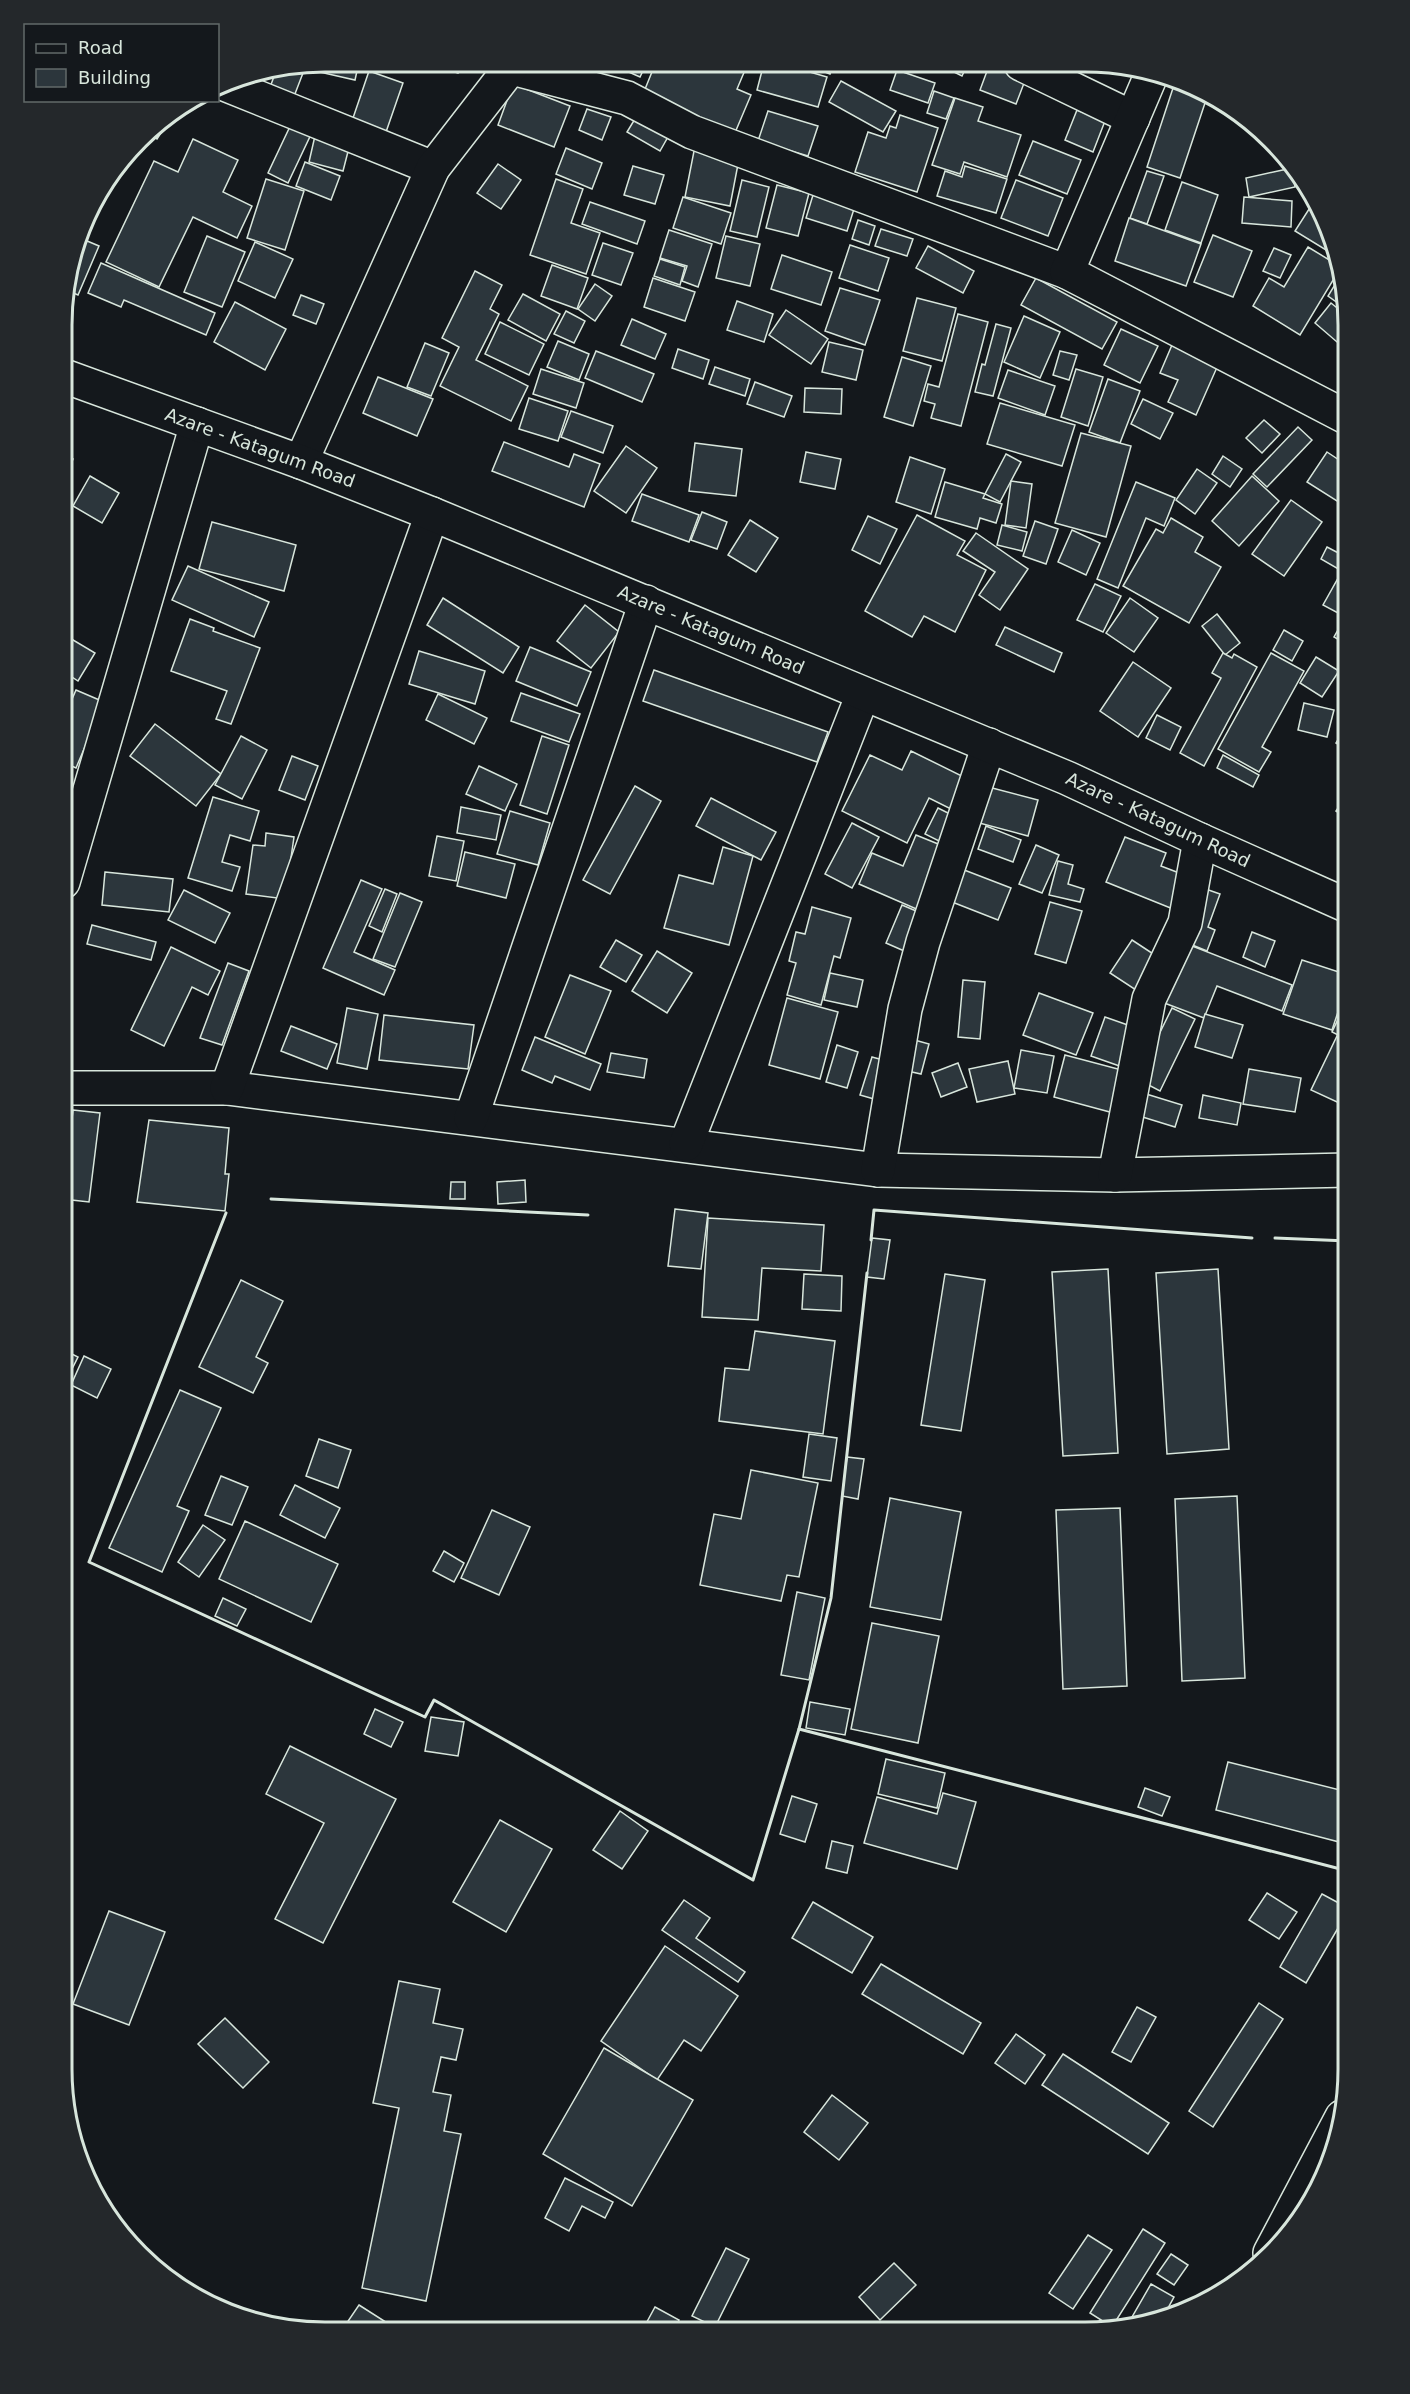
<svg xmlns="http://www.w3.org/2000/svg" width="1410" height="2394" font-family="'DejaVu Sans',sans-serif">
<rect width="100%" height="100%" fill="#14181c"/>
<g fill="#2c363c" stroke="#d8e6dc" stroke-width="1.5">
<polygon points="325,62 359,62 355,80 315,71 317,63"/>
<polygon points="365,62 405,62 403,70"/>
<polygon points="441,62 461,62 458,73 439,67"/>
<polygon points="606,62 647,62 640,77"/>
<polygon points="656,62 667,62 680,68 682,63 748,63 737,89 751,95 734,135 641,99"/>
<polygon points="764,63 779,63 827,77 818,107 757,90"/>
<polygon points="801,63 834,63 830,74"/>
<polygon points="936,63 968,63 962,76"/>
<polygon points="990,63 1026,78 1016,104 980,90"/>
<polygon points="1102,64 1118,64 1113,74 1100,67"/>
<polygon points="290,68 303,73 293,99 269,90 276,71"/>
<polygon points="897,70 935,83 928,103 890,90"/>
<polygon points="369,71 403,83 386,132 352,121"/>
<polygon points="841,81 896,111 883,132 829,102"/>
<polygon points="1175,82 1208,94 1180,178 1147,167"/>
<polygon points="513,84 570,106 554,147 498,125"/>
<polygon points="934,91 954,98 946,119 927,113"/>
<polygon points="955,98 983,107 978,121 1021,135 1007,177 964,162 960,174 932,165"/>
<polygon points="587,109 611,117 602,140 579,130"/>
<polygon points="641,109 673,128 660,151 627,132"/>
<polygon points="1077,110 1105,121 1093,152 1065,140"/>
<polygon points="768,111 818,126 808,156 758,141"/>
<polygon points="174,113 157,139 147,132 151,127"/>
<polygon points="900,115 938,128 917,192 855,172 868,132 886,138 890,126 896,128"/>
<polygon points="294,118 314,128 288,183 268,173"/>
<polygon points="317,127 352,136 343,171 309,162"/>
<polygon points="193,139 238,160 223,192 252,206 237,238 193,217 159,287 106,262 154,161 178,172"/>
<polygon points="1033,141 1081,160 1067,194 1019,175"/>
<polygon points="566,148 602,163 592,189 556,174"/>
<polygon points="694,151 739,159 730,206 685,197"/>
<polygon points="305,162 340,176 331,200 296,186"/>
<polygon points="498,164 521,180 501,209 477,193"/>
<polygon points="633,166 664,175 655,204 624,195"/>
<polygon points="965,166 1007,179 996,213 937,196 945,171 962,177"/>
<polygon points="1292,168 1295,187 1249,197 1246,178"/>
<polygon points="1147,171 1164,176 1147,224 1130,218"/>
<polygon points="266,179 304,191 285,250 247,238"/>
<polygon points="556,179 583,189 571,223 600,233 586,274 530,255"/>
<polygon points="742,180 769,187 757,237 730,231"/>
<polygon points="1016,180 1063,198 1048,236 1001,218"/>
<polygon points="1182,182 1218,195 1201,243 1165,230"/>
<polygon points="777,185 809,193 798,236 766,228"/>
<polygon points="813,195 854,209 847,231 806,218"/>
<polygon points="683,197 731,213 721,244 673,228"/>
<polygon points="1244,197 1292,201 1291,227 1242,223"/>
<polygon points="590,202 645,221 637,244 582,224"/>
<polygon points="1311,206 1322,212 1329,225 1332,241 1326,250 1295,231"/>
<polygon points="1129,218 1201,244 1186,286 1115,261"/>
<polygon points="858,220 875,226 869,245 852,239"/>
<polygon points="881,229 913,239 907,256 875,246"/>
<polygon points="669,230 712,244 698,287 682,281 687,266 660,258"/>
<polygon points="1213,235 1252,251 1233,297 1194,282"/>
<polygon points="207,236 245,252 222,307 184,292"/>
<polygon points="726,236 760,244 750,286 716,278"/>
<polygon points="80,238 99,246 78,295 64,289"/>
<polygon points="255,242 293,259 275,298 238,281"/>
<polygon points="603,243 633,253 621,285 592,275"/>
<polygon points="850,245 889,258 878,291 839,278"/>
<polygon points="928,246 974,271 963,293 916,268"/>
<polygon points="1308,247 1336,264 1338,272 1300,335 1253,306 1269,278 1284,287"/>
<polygon points="1274,248 1291,255 1280,278 1263,271"/>
<polygon points="782,255 832,272 821,305 771,289"/>
<polygon points="660,259 685,267 680,285 654,276"/>
<polygon points="101,263 215,313 206,335 124,300 121,307 88,293"/>
<polygon points="552,265 588,278 577,309 541,296"/>
<polygon points="475,271 502,285 490,309 499,314 476,360 528,386 511,421 440,386 459,347 442,338"/>
<polygon points="653,278 695,292 685,321 644,307"/>
<polygon points="1036,278 1117,322 1102,349 1021,305"/>
<polygon points="1339,278 1345,308 1328,296"/>
<polygon points="595,284 612,296 595,321 578,309"/>
<polygon points="840,288 880,300 865,345 825,331"/>
<polygon points="523,294 560,314 546,341 508,320"/>
<polygon points="301,295 324,304 316,324 293,315"/>
<polygon points="917,298 956,308 942,361 903,351"/>
<polygon points="737,301 773,314 764,342 727,330"/>
<polygon points="235,302 286,329 265,370 214,342"/>
<polygon points="1331,303 1347,316 1348,342 1344,348 1315,323"/>
<polygon points="786,310 828,339 811,364 769,335"/>
<polygon points="566,311 585,321 574,343 554,334"/>
<polygon points="958,314 988,322 961,426 931,418 935,404 924,401 928,384 939,387"/>
<polygon points="1024,316 1060,332 1040,378 1004,362"/>
<polygon points="632,319 666,334 655,359 621,345"/>
<polygon points="500,322 544,344 529,375 485,354"/>
<polygon points="996,324 1011,328 993,396 975,392 982,364 985,365"/>
<polygon points="1121,329 1158,346 1140,383 1104,365"/>
<polygon points="558,341 589,354 579,380 547,367"/>
<polygon points="829,342 863,350 856,380 822,372"/>
<polygon points="425,343 449,353 431,396 407,387"/>
<polygon points="1172,345 1218,365 1196,415 1168,402 1178,380 1160,373"/>
<polygon points="678,349 709,360 703,379 672,368"/>
<polygon points="596,351 654,374 642,402 585,378"/>
<polygon points="1060,351 1077,355 1069,380 1053,375"/>
<polygon points="902,357 931,366 913,426 884,417"/>
<polygon points="715,367 750,379 745,396 709,384"/>
<polygon points="541,369 584,383 576,408 533,394"/>
<polygon points="1076,369 1103,377 1088,426 1061,417"/>
<polygon points="1008,370 1055,386 1045,415 998,398"/>
<polygon points="378,377 433,399 417,436 363,413"/>
<polygon points="1108,379 1140,391 1120,443 1089,432"/>
<polygon points="755,382 792,396 784,417 747,404"/>
<polygon points="805,388 842,389 841,414 804,412"/>
<polygon points="529,398 568,411 558,441 519,429"/>
<polygon points="1143,399 1173,413 1160,439 1131,424"/>
<polygon points="1000,403 1075,425 1062,466 987,444"/>
<polygon points="571,411 613,426 603,453 561,437"/>
<polygon points="1264,420 1280,434 1262,453 1246,438"/>
<polygon points="1298,427 1312,440 1267,487 1253,474"/>
<polygon points="1081,433 1131,446 1106,537 1055,523"/>
<polygon points="504,442 569,467 574,454 600,464 584,507 492,471"/>
<polygon points="695,443 742,449 736,496 689,491"/>
<polygon points="626,446 657,468 626,513 594,491"/>
<polygon points="806,452 841,459 835,489 800,482"/>
<polygon points="1327,452 1348,466 1348,508 1307,482"/>
<polygon points="1006,454 1021,462 1000,502 985,494"/>
<polygon points="64,456 73,459 63,485"/>
<polygon points="1223,456 1242,469 1230,487 1212,474"/>
<polygon points="910,457 945,469 931,514 896,502"/>
<polygon points="1197,469 1217,483 1195,514 1176,500"/>
<polygon points="90,476 119,493 102,523 73,506"/>
<polygon points="1252,476 1279,501 1239,546 1212,521"/>
<polygon points="1011,481 1032,484 1026,528 1005,525"/>
<polygon points="945,482 985,494 983,498 1002,504 996,523 980,518 977,529 935,517"/>
<polygon points="1136,482 1175,498 1164,526 1146,518 1118,588 1097,579"/>
<polygon points="642,494 699,515 689,542 632,521"/>
<polygon points="63,499 72,503 63,519"/>
<polygon points="1291,500 1322,522 1284,576 1252,554"/>
<polygon points="702,512 727,522 717,549 691,540"/>
<polygon points="917,515 965,541 957,555 986,570 955,632 924,616 912,637 865,611"/>
<polygon points="868,516 897,529 880,564 852,550"/>
<polygon points="1171,518 1203,537 1195,552 1221,567 1189,623 1123,586 1156,529 1163,533"/>
<polygon points="750,520 778,538 756,572 728,555"/>
<polygon points="1035,521 1058,529 1046,564 1023,556"/>
<polygon points="212,522 296,545 284,591 199,569"/>
<polygon points="1002,525 1027,532 1022,551 997,545"/>
<polygon points="1072,530 1100,543 1086,575 1058,562"/>
<polygon points="1348,530 1348,547 1340,536"/>
<polygon points="976,533 1028,569 1000,610 979,595 995,572 963,551"/>
<polygon points="1327,547 1348,558 1348,594 1338,613 1323,605 1342,571 1321,559"/>
<polygon points="188,566 269,602 254,637 172,600"/>
<polygon points="1095,584 1121,596 1103,632 1077,620"/>
<polygon points="443,598 519,647 503,673 427,625"/>
<polygon points="1130,598 1158,618 1134,652 1106,633"/>
<polygon points="585,605 619,632 591,668 557,641"/>
<polygon points="1217,614 1240,643 1225,655 1202,626"/>
<polygon points="190,619 214,628 213,631 260,648 231,724 216,719 227,691 171,671"/>
<polygon points="1343,621 1348,624 1348,645 1334,637"/>
<polygon points="1005,627 1062,653 1054,672 996,645"/>
<polygon points="1284,630 1303,641 1292,661 1273,650"/>
<polygon points="63,634 95,653 78,681 63,671"/>
<polygon points="530,647 591,672 577,706 516,681"/>
<polygon points="419,651 485,671 475,704 409,684"/>
<polygon points="1223,653 1232,658 1234,654 1257,667 1204,766 1180,753 1221,678 1212,673"/>
<polygon points="1271,653 1304,671 1262,747 1271,752 1259,772 1218,749"/>
<polygon points="1316,657 1339,671 1322,697 1300,683"/>
<polygon points="1133,662 1171,688 1138,737 1100,711"/>
<polygon points="654,670 828,732 817,762 643,701"/>
<polygon points="76,690 104,702 76,768 63,762 63,720"/>
<polygon points="521,693 580,714 569,742 511,721"/>
<polygon points="438,694 487,718 474,744 426,720"/>
<polygon points="1304,703 1334,710 1327,737 1298,730"/>
<polygon points="1157,715 1181,727 1170,750 1146,738"/>
<polygon points="1348,723 1348,751 1336,743"/>
<polygon points="155,724 221,774 196,806 130,756"/>
<polygon points="241,736 267,750 242,799 215,785"/>
<polygon points="542,736 569,745 547,814 520,805"/>
<polygon points="911,751 974,782 959,813 929,798 907,843 842,811 870,755 902,770"/>
<polygon points="1223,755 1259,775 1253,787 1217,768"/>
<polygon points="292,756 318,766 305,800 279,790"/>
<polygon points="479,766 517,784 505,811 466,794"/>
<polygon points="977,784 1038,800 1028,836 968,820"/>
<polygon points="635,786 661,801 610,894 583,880"/>
<polygon points="1348,792 1348,820 1336,811"/>
<polygon points="213,797 259,811 250,841 230,835 222,862 240,867 232,891 188,878"/>
<polygon points="711,798 776,832 761,860 696,826"/>
<polygon points="461,807 501,815 496,840 457,833"/>
<polygon points="938,808 962,820 949,846 925,834"/>
<polygon points="510,811 550,823 538,865 497,854"/>
<polygon points="852,823 879,837 852,888 825,874"/>
<polygon points="986,826 1021,840 1013,862 978,849"/>
<polygon points="266,833 294,837 285,899 246,894 253,845 265,846"/>
<polygon points="916,835 948,848 921,911 859,884 872,853 903,866"/>
<polygon points="437,836 464,841 456,881 429,876"/>
<polygon points="1125,837 1166,853 1161,866 1187,876 1173,909 1106,882"/>
<polygon points="1036,845 1059,855 1042,893 1019,884"/>
<polygon points="723,847 753,856 729,945 664,928 679,875 713,884"/>
<polygon points="465,852 515,864 506,898 457,886"/>
<polygon points="1058,861 1073,865 1068,884 1084,889 1080,902 1049,895"/>
<polygon points="959,868 1011,888 998,920 947,900"/>
<polygon points="105,872 173,879 169,912 102,905"/>
<polygon points="361,880 382,889 354,952 395,970 384,995 323,968"/>
<polygon points="1200,887 1220,894 1208,927 1215,930 1207,951 1180,940"/>
<polygon points="385,889 397,894 382,932 369,926"/>
<polygon points="184,890 230,913 215,943 168,920"/>
<polygon points="400,893 422,902 395,967 373,959"/>
<polygon points="1050,902 1082,911 1066,963 1035,954"/>
<polygon points="902,905 928,916 911,954 886,943"/>
<polygon points="812,907 851,918 840,958 834,956 821,1005 787,995 796,963 789,961 796,932 805,934"/>
<polygon points="92,925 156,942 151,960 87,944"/>
<polygon points="1252,932 1275,941 1265,967 1243,957"/>
<polygon points="616,940 642,955 626,982 600,967"/>
<polygon points="1132,940 1164,961 1142,994 1110,973"/>
<polygon points="1182,942 1292,985 1282,1011 1217,986 1204,1018 1159,1001"/>
<polygon points="171,947 220,971 208,995 192,987 164,1046 131,1030"/>
<polygon points="657,951 692,973 667,1013 632,991"/>
<polygon points="1302,960 1348,975 1348,982 1332,1030 1283,1014"/>
<polygon points="228,963 249,971 222,1045 200,1038"/>
<polygon points="830,973 863,980 857,1007 824,1000"/>
<polygon points="570,975 611,991 585,1054 545,1037"/>
<polygon points="963,980 985,982 980,1039 958,1037"/>
<polygon points="1039,993 1093,1013 1076,1055 1023,1035"/>
<polygon points="787,998 838,1012 820,1079 769,1065"/>
<polygon points="1348,998 1348,1040 1332,1032"/>
<polygon points="347,1008 378,1014 367,1069 337,1063"/>
<polygon points="1172,1008 1195,1019 1160,1091 1137,1079"/>
<polygon points="1205,1014 1243,1025 1232,1058 1195,1047"/>
<polygon points="384,1015 474,1025 468,1069 379,1060"/>
<polygon points="1105,1017 1142,1030 1128,1069 1091,1056"/>
<polygon points="291,1026 337,1044 327,1069 281,1051"/>
<polygon points="1337,1036 1348,1041 1348,1107 1311,1090"/>
<polygon points="535,1037 601,1064 590,1090 555,1076 552,1083 522,1070"/>
<polygon points="911,1039 929,1044 921,1074 903,1070"/>
<polygon points="837,1045 858,1052 847,1088 826,1082"/>
<polygon points="1021,1050 1054,1056 1047,1093 1014,1088"/>
<polygon points="611,1053 647,1059 644,1078 607,1072"/>
<polygon points="1065,1055 1133,1073 1121,1115 1054,1097"/>
<polygon points="872,1057 894,1063 881,1101 860,1095"/>
<polygon points="1008,1061 1015,1094 977,1102 969,1069"/>
<polygon points="958,1063 967,1087 941,1097 932,1073"/>
<polygon points="1249,1069 1301,1078 1295,1112 1243,1104"/>
<polygon points="1143,1093 1182,1105 1175,1127 1136,1115"/>
<polygon points="1203,1095 1241,1103 1237,1125 1199,1118"/>
<polygon points="73,1110 100,1113 89,1202 63,1199"/>
<polygon points="149,1120 229,1128 225,1174 229,1174 225,1211 137,1202"/>
<polygon points="525,1180 526,1202 498,1204 497,1182"/>
<polygon points="451,1182 465,1182 465,1199 450,1199"/>
<polygon points="675,1209 708,1213 701,1269 668,1266"/>
<polygon points="708,1218 824,1225 821,1271 762,1268 758,1320 702,1317"/>
<polygon points="872,1238 890,1240 884,1279 867,1277"/>
<polygon points="1108,1269 1118,1453 1063,1456 1052,1272"/>
<polygon points="1218,1269 1229,1449 1167,1454 1156,1273"/>
<polygon points="804,1274 842,1276 841,1311 802,1309"/>
<polygon points="945,1274 985,1280 961,1431 921,1425"/>
<polygon points="241,1280 283,1301 256,1357 268,1363 253,1393 199,1367"/>
<polygon points="755,1331 835,1341 823,1434 719,1421 725,1368 749,1370"/>
<polygon points="62,1349 78,1357 65,1383 62,1381"/>
<polygon points="84,1356 111,1369 97,1398 71,1385"/>
<polygon points="180,1390 221,1408 177,1506 189,1511 162,1572 109,1548"/>
<polygon points="809,1434 837,1438 831,1481 803,1477"/>
<polygon points="319,1439 351,1450 338,1488 306,1476"/>
<polygon points="847,1457 864,1459 858,1499 842,1496"/>
<polygon points="751,1470 818,1483 799,1577 787,1575 781,1601 700,1585 714,1514 741,1519"/>
<polygon points="221,1476 248,1487 232,1525 205,1515"/>
<polygon points="295,1485 340,1508 325,1538 280,1515"/>
<polygon points="1237,1496 1245,1678 1182,1681 1175,1499"/>
<polygon points="890,1498 961,1512 941,1620 870,1607"/>
<polygon points="1120,1508 1127,1686 1063,1689 1056,1510"/>
<polygon points="492,1510 530,1527 499,1595 461,1578"/>
<polygon points="245,1521 338,1564 311,1622 219,1579"/>
<polygon points="203,1525 225,1540 199,1577 178,1562"/>
<polygon points="444,1551 464,1563 454,1582 433,1571"/>
<polygon points="797,1592 825,1598 809,1680 781,1675"/>
<polygon points="223,1598 246,1609 237,1626 215,1616"/>
<polygon points="872,1623 939,1636 918,1743 851,1729"/>
<polygon points="810,1702 850,1709 845,1735 806,1728"/>
<polygon points="375,1709 403,1722 391,1747 364,1734"/>
<polygon points="431,1717 464,1722 458,1756 425,1751"/>
<polygon points="290,1746 396,1799 323,1943 275,1919 324,1823 266,1794"/>
<polygon points="886,1759 945,1773 937,1808 878,1794"/>
<polygon points="1228,1762 1348,1792 1348,1823 1343,1843 1216,1810"/>
<polygon points="1145,1788 1170,1797 1162,1816 1138,1807"/>
<polygon points="943,1793 976,1802 957,1869 864,1843 877,1797 937,1814"/>
<polygon points="792,1796 817,1804 805,1842 780,1834"/>
<polygon points="620,1811 648,1831 622,1869 593,1850"/>
<polygon points="500,1820 552,1849 506,1932 453,1902"/>
<polygon points="832,1841 853,1846 847,1873 826,1868"/>
<polygon points="1267,1893 1297,1912 1279,1939 1249,1920"/>
<polygon points="1322,1894 1348,1908 1348,1911 1306,1983 1280,1967"/>
<polygon points="684,1900 710,1918 696,1938 745,1972 738,1982 662,1930"/>
<polygon points="813,1902 873,1937 852,1973 792,1938"/>
<polygon points="109,1911 165,1932 129,2025 73,2004"/>
<polygon points="665,1946 738,1996 701,2051 684,2040 657,2080 601,2041"/>
<polygon points="881,1964 981,2023 963,2054 862,1994"/>
<polygon points="399,1981 440,1989 433,2023 463,2029 456,2060 441,2057 433,2092 451,2095 444,2131 461,2134 426,2301 362,2288 399,2108 373,2103"/>
<polygon points="1259,2003 1283,2019 1213,2127 1189,2111"/>
<polygon points="1137,2007 1156,2017 1131,2062 1112,2052"/>
<polygon points="225,2018 269,2062 243,2088 198,2044"/>
<polygon points="1016,2034 1045,2055 1025,2084 995,2063"/>
<polygon points="604,2048 693,2100 632,2206 543,2154"/>
<polygon points="1063,2054 1169,2123 1148,2154 1042,2085"/>
<polygon points="832,2095 868,2123 839,2160 804,2132"/>
<polygon points="565,2178 613,2202 605,2218 582,2206 569,2231 545,2218"/>
<polygon points="1143,2229 1165,2243 1112,2327 1090,2313"/>
<polygon points="1088,2235 1112,2250 1073,2309 1049,2293"/>
<polygon points="726,2248 749,2259 715,2327 692,2316"/>
<polygon points="1171,2254 1188,2265 1174,2285 1157,2274"/>
<polygon points="894,2263 916,2285 880,2320 859,2297"/>
<polygon points="1151,2284 1174,2297 1163,2317 1128,2324"/>
<polygon points="359,2305 392,2326 389,2331 342,2330"/>
<polygon points="655,2307 679,2320 673,2331 642,2331"/>
</g>
<g fill="none" stroke-linecap="round" stroke-linejoin="round">
<defs>
<g id="minor">
<polyline points="1021,64 1133,118"/>
<polyline points="512,68 627,98 692,132 1067,272"/>
<polyline points="1152,73 1067,272 1348,418"/>
<polyline points="222,83 433,168"/>
<polyline points="301,462 433,168 515,62"/>
<polyline points="63,882 197,424"/>
<polyline points="63,1088 227,1088 878,1170 1115,1175 1348,1170"/>
<polyline points="227,1088 432,514"/>
<polyline points="471,1118 646,602"/>
<polyline points="686,1144 863,694"/>
<polyline points="878,1170 905,1009 923,942 989,745"/>
<polyline points="1115,1175 1149,999 1185,923 1200,840"/>
</g>
<polyline id="tertiary" points="1270,2253 1342,2117"/>
<polyline id="primary" points="64,376 301,462 432,514 1067,778 1200,840 1348,906"/>
</defs>
<use href="#minor" stroke="#d8e6dc" stroke-width="36"/>
<use href="#tertiary" stroke="#d8e6dc" stroke-width="36"/>
<use href="#primary" stroke="#d8e6dc" stroke-width="36"/>
<use href="#minor" stroke="#14181c" stroke-width="33"/>
<use href="#tertiary" stroke="#14181c" stroke-width="33"/>
<use href="#primary" stroke="#14181c" stroke-width="33"/>
<g stroke="#d8e6dc" stroke-width="3">
<polyline points="271,1199 588,1215"/>
<polyline points="226,1213 89,1562 425,1717 434,1700 753,1880 799,1729"/>
<polyline points="1275,1238 1348,1241"/>
<polyline points="871,1240 874,1210 1252,1238"/>
<polyline points="867,1273 831,1598 799,1729 1348,1871"/>
</g>
</g>
<g text-anchor="middle" stroke-width="4.5" stroke-linejoin="round" paint-order="stroke">
<g font-size="18" fill="#d8e6dc" stroke="#14181c">
<text transform="translate(260 448) rotate(20)" y="6">Azare - Katagum Road</text>
<text transform="translate(711 630) rotate(23)" y="6">Azare - Katagum Road</text>
<text transform="translate(1158 820) rotate(25)" y="6">Azare - Katagum Road</text>
</g>
</g>
<path d="M0 0H1410V2394H0ZM325 72H1085A253 253 0 0 1 1338 325V2069A253 253 0 0 1 1085 2322H325A253 253 0 0 1 72 2069V325A253 253 0 0 1 325 72Z" fill="#24282b" fill-rule="evenodd"/>
<path fill="none" stroke="#d8e6dc" stroke-width="3" d="M325 72H1085A253 253 0 0 1 1338 325V2069A253 253 0 0 1 1085 2322H325A253 253 0 0 1 72 2069V325A253 253 0 0 1 325 72Z"/>
<rect x="24" y="24" width="195" height="78" fill="#14181c" stroke="#626a69" stroke-width="1.5"/>
<rect x="36" y="44" width="30" height="9" fill="#14181c" stroke="#626a69" stroke-width="1.5"/>
<text x="78" y="54" font-size="18" fill="#d8e6dc">Road</text>
<rect x="36" y="69" width="30" height="18" fill="#2c363c" stroke="#626a69" stroke-width="1.5"/>
<text x="78" y="84" font-size="18" fill="#d8e6dc">Building</text>
</svg>
